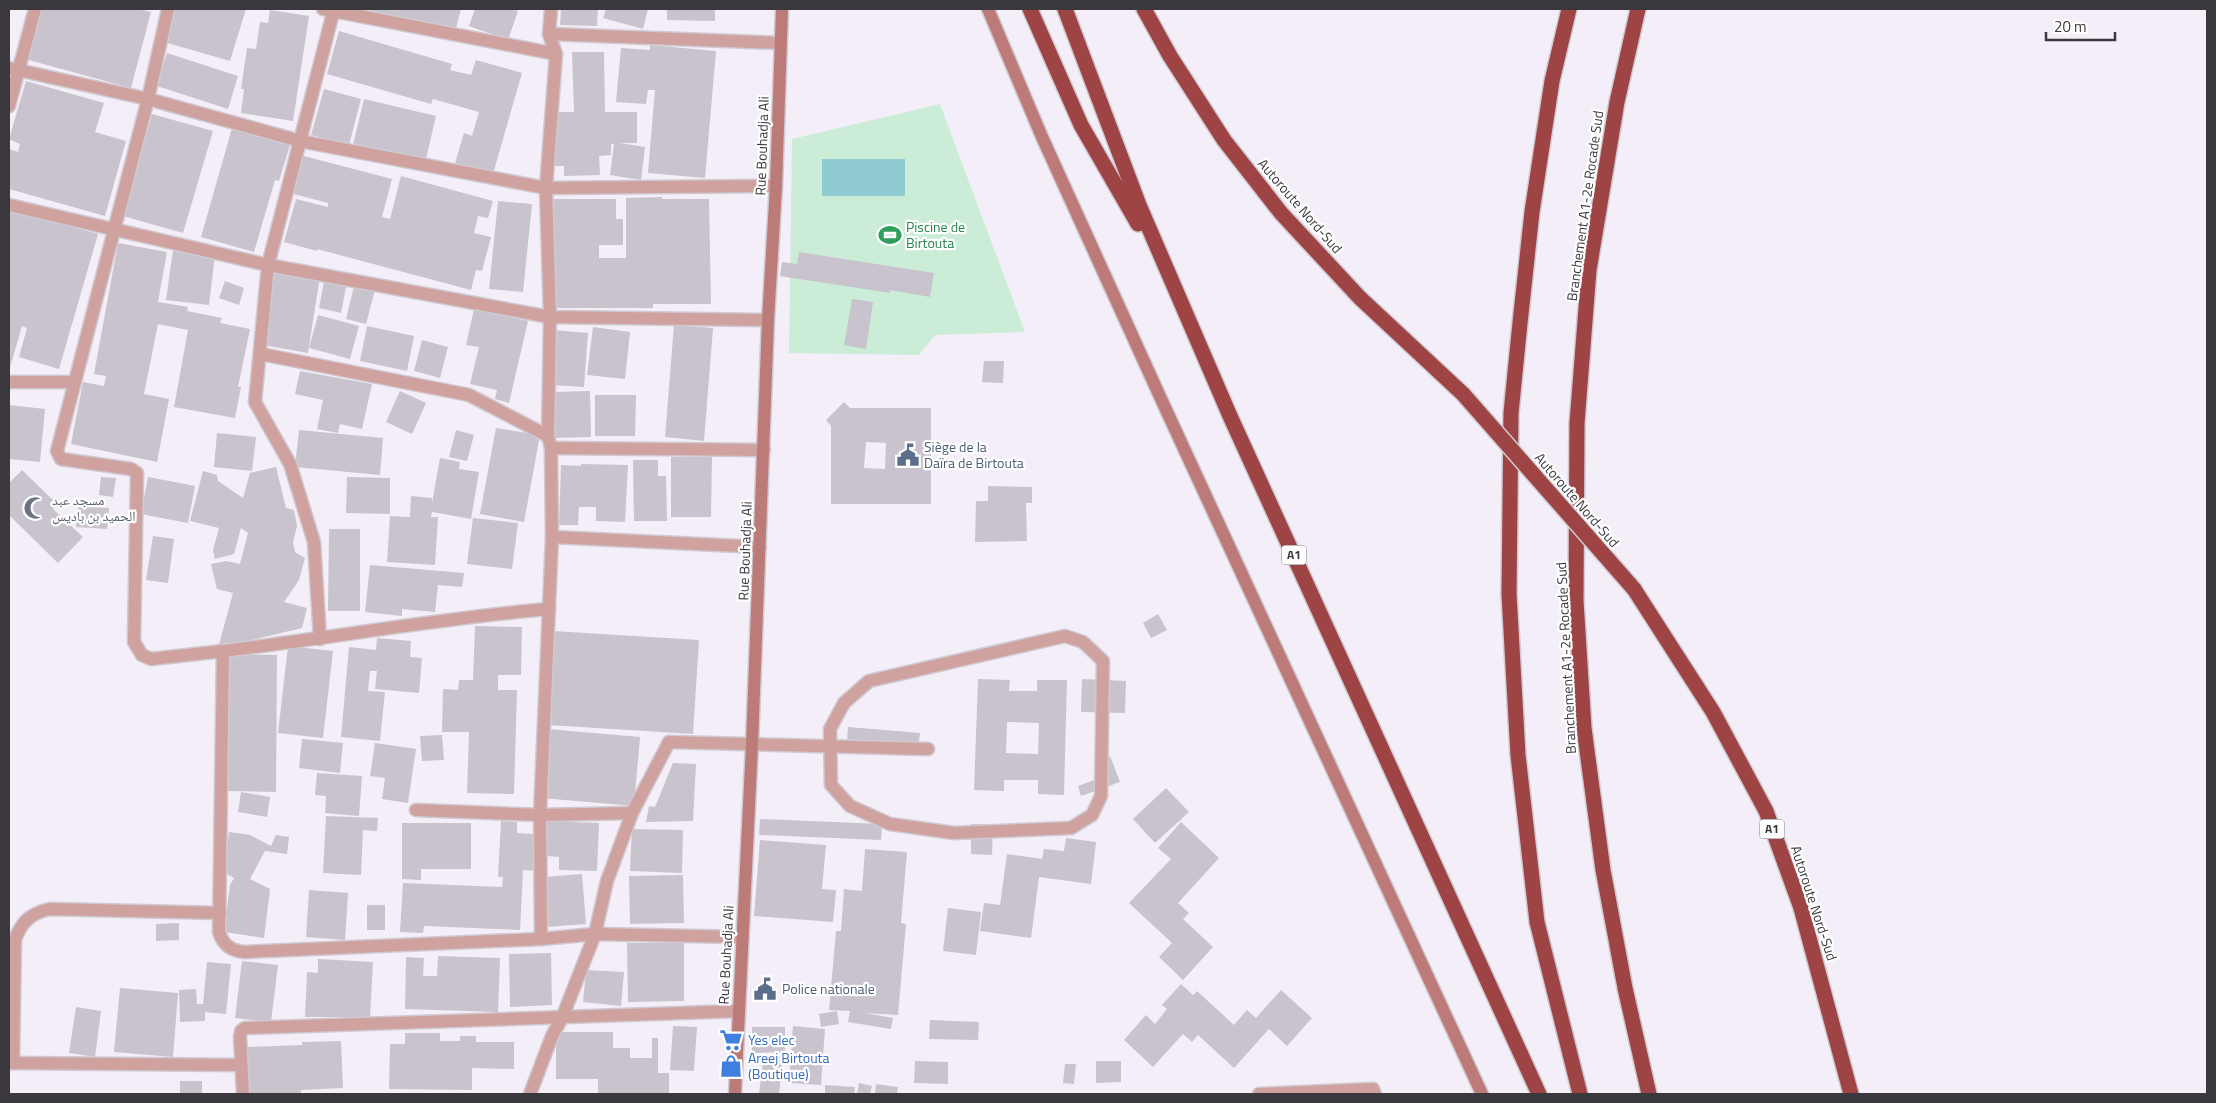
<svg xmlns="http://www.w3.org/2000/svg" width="2216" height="1103" font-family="'Titillium Web','Noto Naskh Arabic',sans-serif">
<rect width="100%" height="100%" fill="#f4eef8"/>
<polygon fill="#cbedd8" points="940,104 1025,332 935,335 919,355 789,353 792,139"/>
<rect fill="#90cad3" x="822" y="159" width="83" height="37"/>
<g fill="#c9c3cd" fill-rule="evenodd">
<polygon points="39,9 139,9 151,12 131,88 25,59"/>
<polygon points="174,9 246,9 230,61 164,42"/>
<polygon points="365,9 461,9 455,32"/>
<polygon points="475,9 511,9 518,11 508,40 469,26"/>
<polygon points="561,9 598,9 597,26 560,25"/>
<polygon points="606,9 648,9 643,29 603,18"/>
<polygon points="667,9 715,9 715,21 667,20"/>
<polygon points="270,10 309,16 293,121 241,113 244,89 241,89 247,48 256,49 260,22 268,23"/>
<polygon points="339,31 452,64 450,70 471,75 476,60 522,73 493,174 455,163 464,133 472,136 479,112 433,99 431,104 327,74"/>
<polygon points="650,45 716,51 705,178 648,173 655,90 648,90 646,104 616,102 621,48 650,50"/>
<polygon points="572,52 604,52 605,112 637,112 637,143 620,143 645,147 641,180 610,175 614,144 611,144 611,155 599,156 600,175 564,176 564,166 554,166 552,112 574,112"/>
<polygon points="167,53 238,76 228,109 157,86"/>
<polygon points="26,81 104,103 95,132 126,141 105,216 9,189 9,149 18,152 20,144 9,139"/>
<polygon points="324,89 361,99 349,145 311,135"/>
<polygon points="364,99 436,116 425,163 353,145"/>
<polygon points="152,114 213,131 183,233 123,216"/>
<polygon points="232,128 290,145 279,181 275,180 254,252 201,237"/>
<polygon points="300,155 392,179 382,217 390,219 401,176 493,201 488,218 478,216 474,233 491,237 482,271 476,270 471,290 317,249 317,251 284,242 296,199 328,207 328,203 290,193"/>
<polygon points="662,197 662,199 709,199 711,304 653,304 653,308 554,308 553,199 616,199 616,219 623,219 623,245 599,245 599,258 626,258 626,198"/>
<polygon points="498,201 532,204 523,292 489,289"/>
<polygon points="9,208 98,234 59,369 19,357 27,328 22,326 9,371"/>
<polygon points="118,243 167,252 158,302 188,307 187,311 222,318 220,323 250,329 238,387 241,387 235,418 174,407 188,330 158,324 144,394 169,399 157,462 71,444 83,382 104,386 106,376 94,374"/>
<polygon points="173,250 215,255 209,305 166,300"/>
<polygon points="799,252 934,273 930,297 890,290 890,293 780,276 782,262 797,264"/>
<polygon points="275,269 320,276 308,353 263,345"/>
<polygon points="225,281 244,288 239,305 219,298"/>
<polygon points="324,282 346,287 341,313 319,308"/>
<polygon points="355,282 376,286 366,324 346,319"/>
<polygon points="852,299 873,302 866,349 844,345"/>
<polygon points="474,309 528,321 509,403 495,399 497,390 470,384 479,347 466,345"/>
<polygon points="318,315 359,326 350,359 309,348"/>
<polygon points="674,325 713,328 704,441 665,437"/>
<polygon points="367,326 414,336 407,371 360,361"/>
<polygon points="593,327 630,332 625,379 587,375"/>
<polygon points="553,330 588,333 584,387 550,385"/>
<polygon points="422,340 448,347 440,378 414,371"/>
<polygon points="984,361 1004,361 1003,383 982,382"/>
<polygon points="300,371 372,384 362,429 340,424 338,433 317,429 323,400 295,394"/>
<polygon points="400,391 426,403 412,434 386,422"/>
<polygon points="590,391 591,437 553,438 552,392"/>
<polygon points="595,395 636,395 635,436 595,436"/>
<path d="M844,402L850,408H931V504H831V426L826,420ZM866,442L886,443L885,469L864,468Z"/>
<polygon points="9,405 45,409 40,462 9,459"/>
<polygon points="496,428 540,435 524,522 480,514"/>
<polygon points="299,430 383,438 380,475 295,467"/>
<polygon points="456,430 474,435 467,461 449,457"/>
<polygon points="217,433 256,437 252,471 214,467"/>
<polygon points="671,457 712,457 711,517 671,517"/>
<polygon points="440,458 460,462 459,469 479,472 471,519 432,512 431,517 438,517 435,565 387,562 390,516 410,517 411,496 432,498 432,503"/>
<polygon points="633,460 658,460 658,476 666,476 667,521 634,521"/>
<polygon points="581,464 628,465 625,522 596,521 596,507 579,507 578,525 559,525 561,465 581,466"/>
<polygon points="276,467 286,508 294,510 297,526 293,542 295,552 305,558 299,580 284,602 307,608 302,628 218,648 233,593 217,589 211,564 226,561 240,564 248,533 241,528 234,554 215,559 213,550 219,528 190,521 203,471 217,475 218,481 243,498 250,473"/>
<polygon points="22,470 57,504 53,509 83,537 58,563 9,515 9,483"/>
<polygon points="101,477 116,478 113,497 99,495"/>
<polygon points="148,477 195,486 188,523 141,514"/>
<polygon points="347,477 390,478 390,514 346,513"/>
<polygon points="988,486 1032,487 1032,503 1026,503 1027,541 975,542 976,501 988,501"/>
<polygon points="78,506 109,508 107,529 76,527"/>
<polygon points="473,518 518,523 512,569 467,564"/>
<polygon points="329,529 360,529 360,611 328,611"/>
<polygon points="153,536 174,539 168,583 146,580"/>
<polygon points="370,565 464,573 462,587 438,585 435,612 402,609 402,616 365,612"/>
<polygon points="1158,614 1167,630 1151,638 1143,623"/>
<polygon points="475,626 522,627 521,675 498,675 498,690 517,690 514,794 467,793 469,732 442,732 443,689 458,690 459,680 473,680"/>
<polygon points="553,631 699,640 693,734 548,725"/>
<polygon points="377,638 411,641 410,657 422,658 419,693 375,689 377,671 370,671 368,691 385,692 380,741 341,737 349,647 376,650"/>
<polygon points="288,646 333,651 323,738 278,733"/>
<polygon points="230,654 277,655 276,792 227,791"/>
<path d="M978,679L1010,680L1009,691H1037V680H1067L1064,795L1038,794V780H1004V791L974,790ZM1007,722L1039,723L1038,754L1006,753Z"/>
<polygon points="1082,679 1126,681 1125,713 1081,712"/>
<polygon points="848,727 920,733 918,749 847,743"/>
<polygon points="547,729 640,737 634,806 541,798"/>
<polygon points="442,735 444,760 422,761 420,736"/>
<polygon points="302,739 343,743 340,773 299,768"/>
<polygon points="375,743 416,749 408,803 382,799 385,778 370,776"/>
<polygon points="1110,756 1120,782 1081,796 1078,786 1102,777 1095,761"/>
<polygon points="673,763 696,764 693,821 646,822 649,806 655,807"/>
<polygon points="317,773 362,776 359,816 325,813 326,796 315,795"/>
<polygon points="1166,788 1189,812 1155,843 1133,819"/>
<polygon points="241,792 270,797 267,817 238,812"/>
<polygon points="326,816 378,818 377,831 363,830 361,875 323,873"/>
<polygon points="760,819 882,824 881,840 759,835"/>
<polygon points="501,821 517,822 517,833 534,834 539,871 523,870 520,930 424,926 423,933 400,932 403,883 502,887 503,877 498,877"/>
<polygon points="543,821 599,823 597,871 559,870 559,857 547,856 542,832"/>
<polygon points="1181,822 1219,858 1178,903 1189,913 1183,919 1213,947 1183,980 1159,957 1172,943 1129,903 1171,859 1158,848"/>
<polygon points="402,823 471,823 471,869 421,869 421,880 402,879"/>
<polygon points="971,824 993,824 992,855 971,854"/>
<polygon points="632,829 683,830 682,873 630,871"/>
<polygon points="229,832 250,835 271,846 276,835 289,837 287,854 265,851 250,879 270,889 264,938 224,932 230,885 234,878 224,872"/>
<polygon points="1066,838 1096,842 1091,884 1039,877 1031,938 980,931 984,903 1000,905 1007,854 1042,859 1044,849 1064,851"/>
<polygon points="760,840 826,845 822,889 836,890 833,922 754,916"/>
<polygon points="865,849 907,852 901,923 906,924 898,1015 865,1013 893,1018 891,1029 848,1022 850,1011 829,1010 836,931 841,931 844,889 862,891"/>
<polygon points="582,874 586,924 546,927 543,877"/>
<polygon points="683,875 684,923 630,924 629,876"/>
<polygon points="309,890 348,893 345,940 306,937"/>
<rect x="367" y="905" width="18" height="25"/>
<polygon points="948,908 981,912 976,955 943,951"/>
<polygon points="179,923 179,940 156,941 156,924"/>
<polygon points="627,943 684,943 684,1001 628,1002"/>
<polygon points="551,953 552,1005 510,1007 509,954"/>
<polygon points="438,956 500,958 498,1012 405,1009 406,957 424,958 423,976 437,976"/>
<polygon points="318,959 373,962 370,1017 305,1017 307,972 318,973"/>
<polygon points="242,961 278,965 271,1022 235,1018"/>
<polygon points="207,962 231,964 226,1014 205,1012 205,1021 180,1022 179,990 196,989 197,1004 203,1004"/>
<polygon points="586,970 624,972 621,1006 583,1002"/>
<polygon points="1181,984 1193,995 1197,991 1234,1025 1247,1010 1256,1018 1281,990 1312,1018 1287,1046 1269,1029 1234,1068 1198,1035 1192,1042 1183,1034 1153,1067 1124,1040 1146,1015 1155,1024 1167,1009 1162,1005"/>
<polygon points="120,988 178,993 173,1057 114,1052"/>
<polygon points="76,1007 101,1011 95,1057 69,1053"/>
<polygon points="837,1011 839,1024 821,1027 819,1014"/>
<polygon points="930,1020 979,1022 978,1040 929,1039"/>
<polygon points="673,1026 697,1027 694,1071 670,1070"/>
<polygon points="793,1026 825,1029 821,1085 789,1083"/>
<polygon points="752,1027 785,1027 785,1052 752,1053"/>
<polygon points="556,1032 613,1032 613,1048 630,1048 630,1058 652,1058 652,1038 658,1038 658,1073 669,1073 669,1094 598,1094 598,1079 556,1079"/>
<polygon points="405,1033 440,1033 440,1041 460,1041 460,1036 476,1036 476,1042 514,1042 514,1069 472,1068 472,1090 389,1089 390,1044 405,1044"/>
<polygon points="341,1041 343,1088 301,1090 301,1094 248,1094 247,1047 302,1045 302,1042"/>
<polygon points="764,1054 783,1056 779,1094 759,1094"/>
<polygon points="915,1061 948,1062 948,1084 914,1083"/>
<polygon points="1096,1061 1121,1061 1121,1082 1096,1083"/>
<polygon points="1065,1064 1076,1064 1074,1084 1063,1083"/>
<rect x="180" y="1081" width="22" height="13"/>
<polygon points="859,1083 872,1086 870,1094 857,1094"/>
<polygon points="876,1084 898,1087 897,1094 875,1094"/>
<polygon points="825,1085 855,1087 854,1094 825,1094"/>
</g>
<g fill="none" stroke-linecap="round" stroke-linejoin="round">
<defs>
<g id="street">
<path d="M168,9L148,99L57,451L61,459L131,469L137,473L134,642L142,655L151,659L223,651L219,932C223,945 231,951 245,952L541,939L595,934L742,937"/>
<polyline points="323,9 556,54"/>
<polyline points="549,34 780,43"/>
<polyline points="9,68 148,99 300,141 546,188 776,186"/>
<polyline points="9,106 35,9"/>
<polyline points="9,205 268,265 550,317 768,320"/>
<polyline points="261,354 469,395 548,436"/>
<polyline points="9,382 75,382"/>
<polyline points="551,448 764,450"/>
<polyline points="552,537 760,547"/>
<polygon points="1065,636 1083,642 1103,661 1101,796 1092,815 1071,828 954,833 890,824 850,806 831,785 830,729 844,703 869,681"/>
<polyline points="320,639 314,542 290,464 255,402 268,265 334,9"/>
<path d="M223,651C331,638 440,618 549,609"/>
<polyline points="416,810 540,815 632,813"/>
<polyline points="541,939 540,815 552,537 551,448 548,436 550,317 546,188 556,54 549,34 551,9"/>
<polyline points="9,1063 241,1065"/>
<path d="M13,1063L15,940C21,922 31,913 50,909L220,913"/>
<polyline points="243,1094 240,1037 241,1031 245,1028 739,1011"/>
<polyline points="530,1094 552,1036 562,1018 595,934 607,881 632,813 669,742 928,749"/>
<polyline points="1259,1094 1373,1089 1375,1094"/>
</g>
<g id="secondary">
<polyline points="988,9 1042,137 1162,401 1482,1094"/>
<polyline points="735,1094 752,744 768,320 776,186 782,9"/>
</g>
<g id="highway">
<polyline points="1030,9 1081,125 1138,224"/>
<polyline points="1065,9 1139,205 1230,416 1539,1094"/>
<polyline points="1144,9 1170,56 1224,140 1281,213 1360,298 1463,394"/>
<polyline points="1569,9 1552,81 1532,212 1520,323 1511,413 1509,594 1518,755 1537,922 1580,1094"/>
<polyline points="1638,9 1617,102 1589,270 1577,423 1576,601 1584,728 1603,870 1625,988 1649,1094"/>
<polyline points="1634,589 1713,712 1766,811 1801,908 1851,1094"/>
</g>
</defs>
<use href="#street" stroke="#cfcad2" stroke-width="15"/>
<use href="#secondary" stroke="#cfcad2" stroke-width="15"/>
<use href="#highway" stroke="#cfcad2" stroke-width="18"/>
<use href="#street" stroke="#cfa29f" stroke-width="12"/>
<use href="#secondary" stroke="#bc7b78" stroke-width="12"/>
<use href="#highway" stroke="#9e4444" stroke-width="15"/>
<defs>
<polyline id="highway-bridge" points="1463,394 1634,589"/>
</defs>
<use href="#highway-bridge" stroke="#cfcad2" stroke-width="18" stroke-linecap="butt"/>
<use href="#highway-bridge" stroke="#9e4444" stroke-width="15"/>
</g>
<defs>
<symbol id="stadium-bare" viewBox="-9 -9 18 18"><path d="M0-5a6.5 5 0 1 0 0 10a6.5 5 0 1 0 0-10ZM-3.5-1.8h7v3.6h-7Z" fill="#2e9e5b" stroke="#fefefe" stroke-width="2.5" paint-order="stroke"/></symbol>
<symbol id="civic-bare" viewBox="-9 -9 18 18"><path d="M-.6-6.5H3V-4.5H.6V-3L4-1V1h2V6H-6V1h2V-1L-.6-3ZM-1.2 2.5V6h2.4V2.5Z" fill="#5c6f8a" stroke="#fefefe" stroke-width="2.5" paint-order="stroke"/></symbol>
<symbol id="mosque-bare" viewBox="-9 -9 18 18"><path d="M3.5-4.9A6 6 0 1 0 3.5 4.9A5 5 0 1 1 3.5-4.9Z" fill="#6b7280" stroke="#fefefe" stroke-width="2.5" paint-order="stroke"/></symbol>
<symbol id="supermarket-bare" viewBox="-9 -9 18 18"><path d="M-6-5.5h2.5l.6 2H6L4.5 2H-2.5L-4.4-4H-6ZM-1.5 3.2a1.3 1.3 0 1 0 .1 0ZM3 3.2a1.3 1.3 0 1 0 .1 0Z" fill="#3f7fe0" stroke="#fefefe" stroke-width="2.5" paint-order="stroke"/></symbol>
<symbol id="shop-bare" viewBox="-9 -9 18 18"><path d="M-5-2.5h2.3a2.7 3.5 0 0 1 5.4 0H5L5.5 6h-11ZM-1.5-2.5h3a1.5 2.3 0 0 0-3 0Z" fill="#3f7fe0" stroke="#fefefe" stroke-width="2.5" paint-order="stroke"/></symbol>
</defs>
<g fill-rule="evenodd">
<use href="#stadium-bare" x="874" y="219" width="32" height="32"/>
<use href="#civic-bare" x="892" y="439" width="32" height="32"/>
<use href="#mosque-bare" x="19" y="492" width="32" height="32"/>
<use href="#civic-bare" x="749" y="973" width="32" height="32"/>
<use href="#supermarket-bare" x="715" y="1024" width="32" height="32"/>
<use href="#shop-bare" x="715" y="1050" width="32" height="32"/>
</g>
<g text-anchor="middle" stroke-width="4.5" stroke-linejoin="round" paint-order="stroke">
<g fill="#fefefe" stroke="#757376" stroke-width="1">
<rect x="1281.5" y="545.5" width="25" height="19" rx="4"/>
<rect x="1759.5" y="819.5" width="25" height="19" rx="4"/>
</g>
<g font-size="12" font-weight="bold" fill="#3a383c">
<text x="1294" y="559">A1</text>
<text x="1772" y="833">A1</text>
</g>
<g font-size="14" fill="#3a383c" stroke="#fefefe">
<text transform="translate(762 146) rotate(-88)" y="5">Rue Bouhadja Ali</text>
<text transform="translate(1300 206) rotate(49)" y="5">Autoroute Nord-Sud</text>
<text transform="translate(1585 206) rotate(-82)" y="5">Branchement A1-2e Rocade Sud</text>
<text transform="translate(1577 500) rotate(49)" y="5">Autoroute Nord-Sud</text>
<text transform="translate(745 551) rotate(-88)" y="5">Rue Bouhadja Ali</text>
<text transform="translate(1566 658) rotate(-93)" y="5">Branchement A1-2e Rocade Sud</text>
<text transform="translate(1814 903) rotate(72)" y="5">Autoroute Nord-Sud</text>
<text transform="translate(726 955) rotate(-87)" y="5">Rue Bouhadja Ali</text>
</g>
<g font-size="14" fill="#27864d" stroke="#fefefe" text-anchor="start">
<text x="906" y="232">Piscine de<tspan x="906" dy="16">Birtouta</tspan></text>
</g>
<g font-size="14" fill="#4e5e75" stroke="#fefefe" text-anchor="start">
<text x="924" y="452">Siège de la<tspan x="924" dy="16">Daïra de Birtouta</tspan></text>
<text x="782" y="994">Police nationale</text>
</g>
<g font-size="14" fill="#5b616d" stroke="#fefefe" text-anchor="start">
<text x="52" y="505">مسجد عبد<tspan x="52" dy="16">الحميد بن باديس</tspan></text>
</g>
<g font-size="14" fill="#366cbe" stroke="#fefefe" text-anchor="start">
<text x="748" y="1045">Yes elec</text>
<text x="748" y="1063">Areej Birtouta<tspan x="748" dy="16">(Boutique)</tspan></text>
</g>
</g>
<rect width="2216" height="1103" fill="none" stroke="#3a383c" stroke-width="20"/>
<path d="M2046 32v8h69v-8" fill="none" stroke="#3a383c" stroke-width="2.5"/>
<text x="2054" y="32" font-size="15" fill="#3a383c" stroke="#fefefe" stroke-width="4" paint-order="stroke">20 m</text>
</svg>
